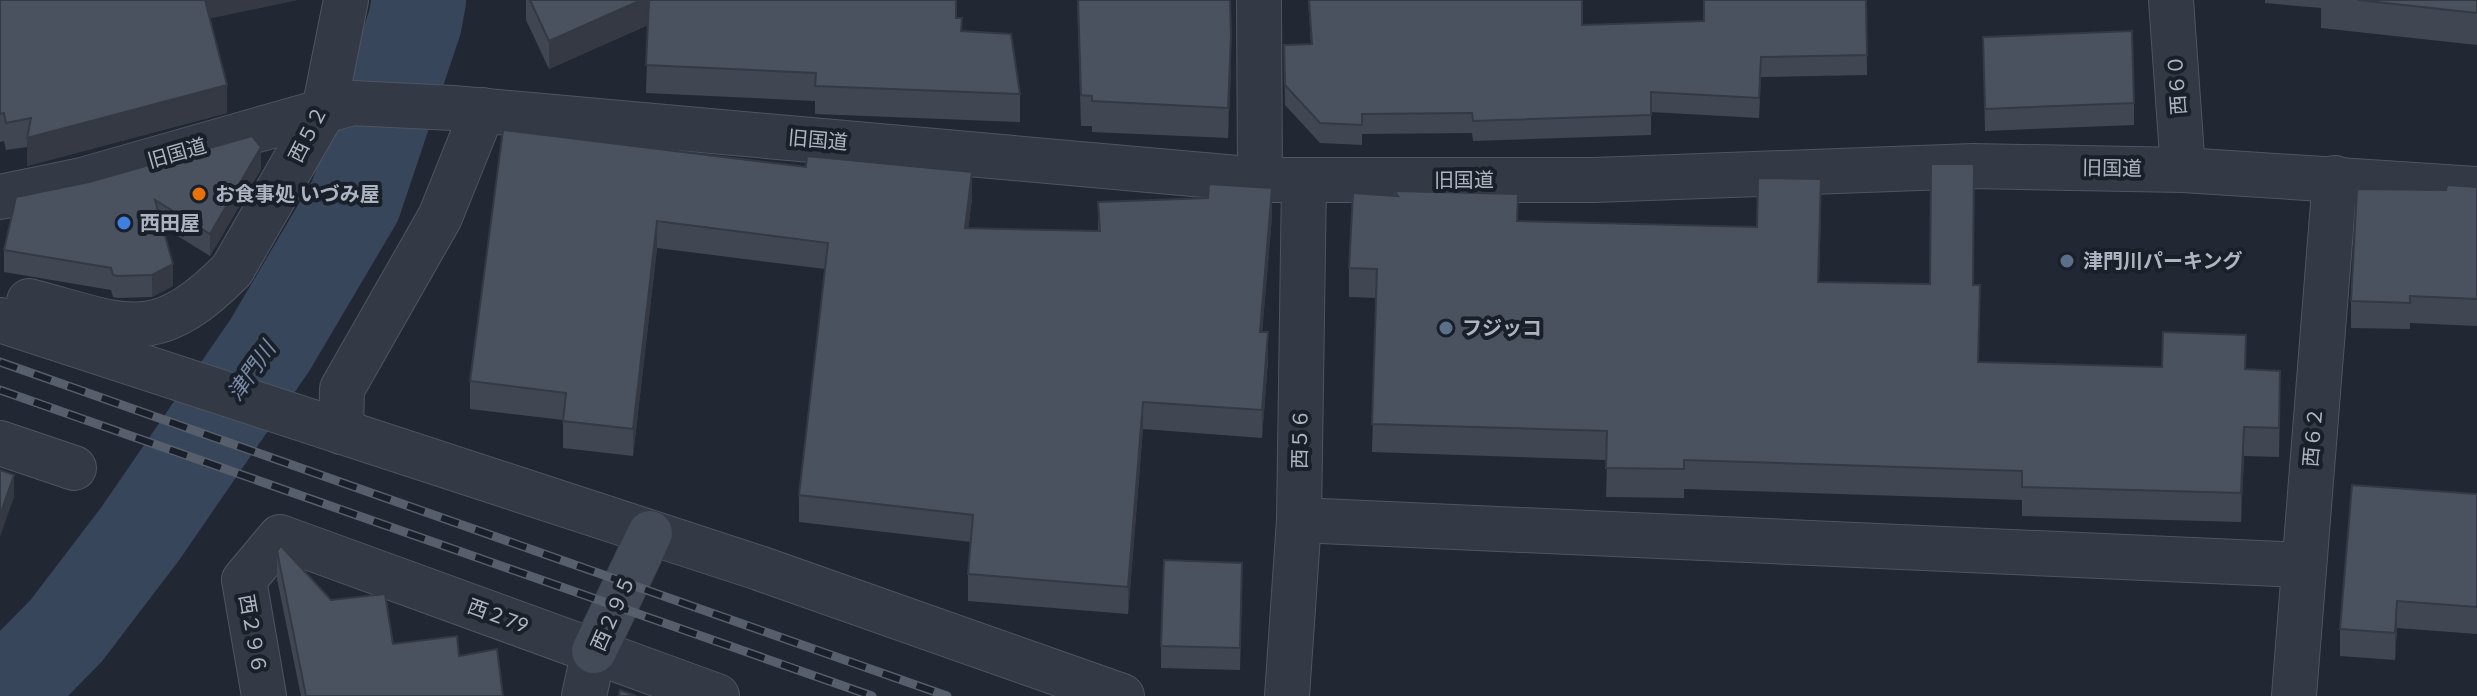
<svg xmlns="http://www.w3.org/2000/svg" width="2477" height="696" font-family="Lato,'Noto Sans JP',sans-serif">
<rect width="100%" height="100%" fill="#212834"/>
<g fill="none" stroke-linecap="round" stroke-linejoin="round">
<polyline stroke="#38465c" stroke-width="94" points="2,696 66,631 140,534 270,345 355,201 415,22 419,0"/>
<defs>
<g id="street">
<polyline points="1259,0 1260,180"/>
<polyline points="2171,0 2183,170"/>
<polyline points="0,197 82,180 352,103 453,108 1260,180 1594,180 1973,166 2183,170 2477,189"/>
<path d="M29,301C125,326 154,349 232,270L324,110L346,0"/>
<polyline points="0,320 759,568 1122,696"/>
<polyline points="341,432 342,389 440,217 483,110"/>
<polyline points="0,443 74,468"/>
<polyline points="1299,520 2302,565"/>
<polyline points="264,696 244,580 280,537 717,696"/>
<polyline points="584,696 594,651"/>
<polyline points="1287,696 1299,520 1304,181"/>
<polyline points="2294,696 2335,178"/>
</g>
<polyline id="secondary" points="594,651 650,533"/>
</defs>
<use href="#street" stroke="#4f5560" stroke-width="46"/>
<use href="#secondary" stroke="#3e444f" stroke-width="46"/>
<use href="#street" stroke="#343a45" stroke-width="44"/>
<use href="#secondary" stroke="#434a58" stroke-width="44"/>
<defs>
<g id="rail">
<polyline points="0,362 947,696"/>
<polyline points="0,390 872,696"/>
</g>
</defs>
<use href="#rail" stroke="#575e6c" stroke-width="9"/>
<use href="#rail" stroke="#1a2029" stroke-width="6" stroke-dasharray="18" stroke-linecap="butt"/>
</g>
<g fill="#404753">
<polygon points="0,0 297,0 210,18 227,113 27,166 27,147 6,150 4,141 0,142"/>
<polygon points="526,0 957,0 957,18 962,31 1020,94 1020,122 815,114 815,101 646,93 648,25 549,69 526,20"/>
<polygon points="1077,0 1230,0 1231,67 1228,138 1092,132 1092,126 1081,126"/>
<polygon points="1308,0 1582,0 1582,25 1704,21 1866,0 1867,75 1761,77 1759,118 1651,112 1651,135 1473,141 1472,133 1362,134 1362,145 1320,143 1285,105 1284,45 1311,44"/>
<polygon points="2265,0 2477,0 2477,45 2321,28 2321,8 2265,3"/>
<polygon points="1983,37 2134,103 2134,125 1985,131"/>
<polygon points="503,130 806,167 972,199 968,228 1098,231 1098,202 1272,216 1262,332 1268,360 1262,438 1143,429 1128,614 968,601 968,574 971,542 799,522 799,495 825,269 657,248 633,456 563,448 563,420 470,409 470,381"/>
<polygon points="261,169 210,256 163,227 173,286 152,297 118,298 113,297 111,290 4,272 4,250 16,197"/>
<polygon points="2477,187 2477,326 2410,323 2410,329 2351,328 2351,301 2446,190"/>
<polygon points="1394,191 1518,221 1757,227 1821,208 1819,282 1973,285 1979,362 2246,369 2280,400 2279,457 2244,456 2241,522 2022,516 2022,500 1684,489 1684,498 1606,497 1607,460 1372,452 1376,298 1349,297 1349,268 1394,195"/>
<polygon points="2477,494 2477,634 2397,628 2395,660 2340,656 2340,629"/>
<polygon points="277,551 331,600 393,644 459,656 503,696 301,696 277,579"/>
<polygon points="1242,585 1240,670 1161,668 1161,646"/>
</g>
<g fill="#343943">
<polygon points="203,0 297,0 203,20"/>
<polygon points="641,0 649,0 649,24 549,69 549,41"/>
<polygon points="1231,36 1231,67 1228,138 1228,108"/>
<polygon points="227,85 227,113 27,166 27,138"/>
<polygon points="261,147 261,169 210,256 210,234"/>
<polygon points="972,172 972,199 965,255 965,228"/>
<polygon points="1821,179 1821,208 1818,311 1818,282"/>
<polygon points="1272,188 1272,216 1260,359 1260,332"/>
<polygon points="657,221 657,248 633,456 633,429"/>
<polygon points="173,264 173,286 152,297 152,275"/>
<polygon points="1268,332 1268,360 1262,438 1262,410"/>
<polygon points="1143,402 1143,429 1128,614 1128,587"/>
<polygon points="2244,427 2244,456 2241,522 2241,493"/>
<polygon points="14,475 14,497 0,537 0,515"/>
<polygon points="2397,601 2397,628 2395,660 2395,633"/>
</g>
<g fill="#4a5260" stroke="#343943" stroke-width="2">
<polygon points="0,0 205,0 227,85 27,138 31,118 6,123 4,113 0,114"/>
<polygon points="530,0 641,0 549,41"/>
<polygon points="649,0 956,0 956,18 962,18 961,31 1011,34 1020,94 815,86 816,73 646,65"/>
<polygon points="1078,0 1230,0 1231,36 1228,108 1092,101 1092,96 1081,95"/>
<polygon points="1309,0 1582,0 1582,25 1704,21 1704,0 1866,0 1867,55 1761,57 1759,98 1651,92 1651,115 1473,121 1472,113 1362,114 1362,125 1320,123 1285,85 1284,45 1312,44"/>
<polygon points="2358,0 2477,0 2477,13"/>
<polygon points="2132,31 2134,103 1985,109 1983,37"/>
<polygon points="503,130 806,167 807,156 972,172 965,228 1100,231 1098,202 1208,198 1209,184 1272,188 1260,332 1268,332 1262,410 1143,402 1128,587 968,574 973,515 799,495 828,243 657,221 633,429 563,421 566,393 470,381"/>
<polygon points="252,136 261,147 210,234 155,200 173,264 152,275 118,276 113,275 111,268 4,250 16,197 89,182"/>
<polygon points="1931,164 1974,164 1973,285 1980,285 1978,362 2162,367 2163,332 2246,335 2245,369 2280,371 2279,428 2244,427 2241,493 2022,487 2022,471 1684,460 1684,469 1606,468 1607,431 1372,424 1377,269 1349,268 1353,193 1398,196 1394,191 1518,194 1517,221 1757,227 1758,178 1821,179 1818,282 1930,284"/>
<polygon points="2447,185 2477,187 2477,299 2410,296 2410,303 2351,301 2357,189 2446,190"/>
<polygon points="0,470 14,475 0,515"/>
<polygon points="2352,485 2477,494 2477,607 2397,601 2395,633 2340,629"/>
<polygon points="281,546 331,600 385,594 393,644 457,636 459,656 497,649 503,696 306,696 277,551"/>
<polygon points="1164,560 1242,563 1240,648 1161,646"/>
<polygon points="620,690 636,696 619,696"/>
</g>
<circle fill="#e8710a" stroke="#1a2029" stroke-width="3" cx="199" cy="194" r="8"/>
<circle fill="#3f7fe0" stroke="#1a2029" stroke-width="3" cx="124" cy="223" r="8"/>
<g fill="#5c6f8a" stroke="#1a2029" stroke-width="3">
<circle cx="2067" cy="261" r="8"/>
<circle cx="1446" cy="328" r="8"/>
</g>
<g text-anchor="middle" stroke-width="8" stroke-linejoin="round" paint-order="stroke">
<g font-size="20" fill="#aeb5c2" stroke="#1a2029">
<text transform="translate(2177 85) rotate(-94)" y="7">西６０</text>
<text transform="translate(308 134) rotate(-63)" y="7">西５２</text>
<text transform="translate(818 140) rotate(5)" y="7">旧国道</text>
<text transform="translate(177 153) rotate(-16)" y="7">旧国道</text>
<text transform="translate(2112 168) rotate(1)" y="7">旧国道</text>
<text x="1464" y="187">旧国道</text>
<text transform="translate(2313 437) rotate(-85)" y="7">西６２</text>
<text transform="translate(1300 439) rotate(-89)" y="7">西５６</text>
<text transform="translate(613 613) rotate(-66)" y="7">西２９５</text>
<text transform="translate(498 616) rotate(20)" y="7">西２79</text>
<text transform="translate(253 634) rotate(80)" y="7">西２９６</text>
</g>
<g font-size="20" font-weight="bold" fill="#aeb5c2" stroke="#1a2029" text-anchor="start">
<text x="215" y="201">お食事処 いづみ屋</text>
<text x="140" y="230">西田屋</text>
<text x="2083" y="268">津門川パーキング</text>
<text x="1462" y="335">フジッコ</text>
</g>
<g font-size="22" font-style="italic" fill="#798ba8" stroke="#1a2029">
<text transform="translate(251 371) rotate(-55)" y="8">津門川</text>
</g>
</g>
</svg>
